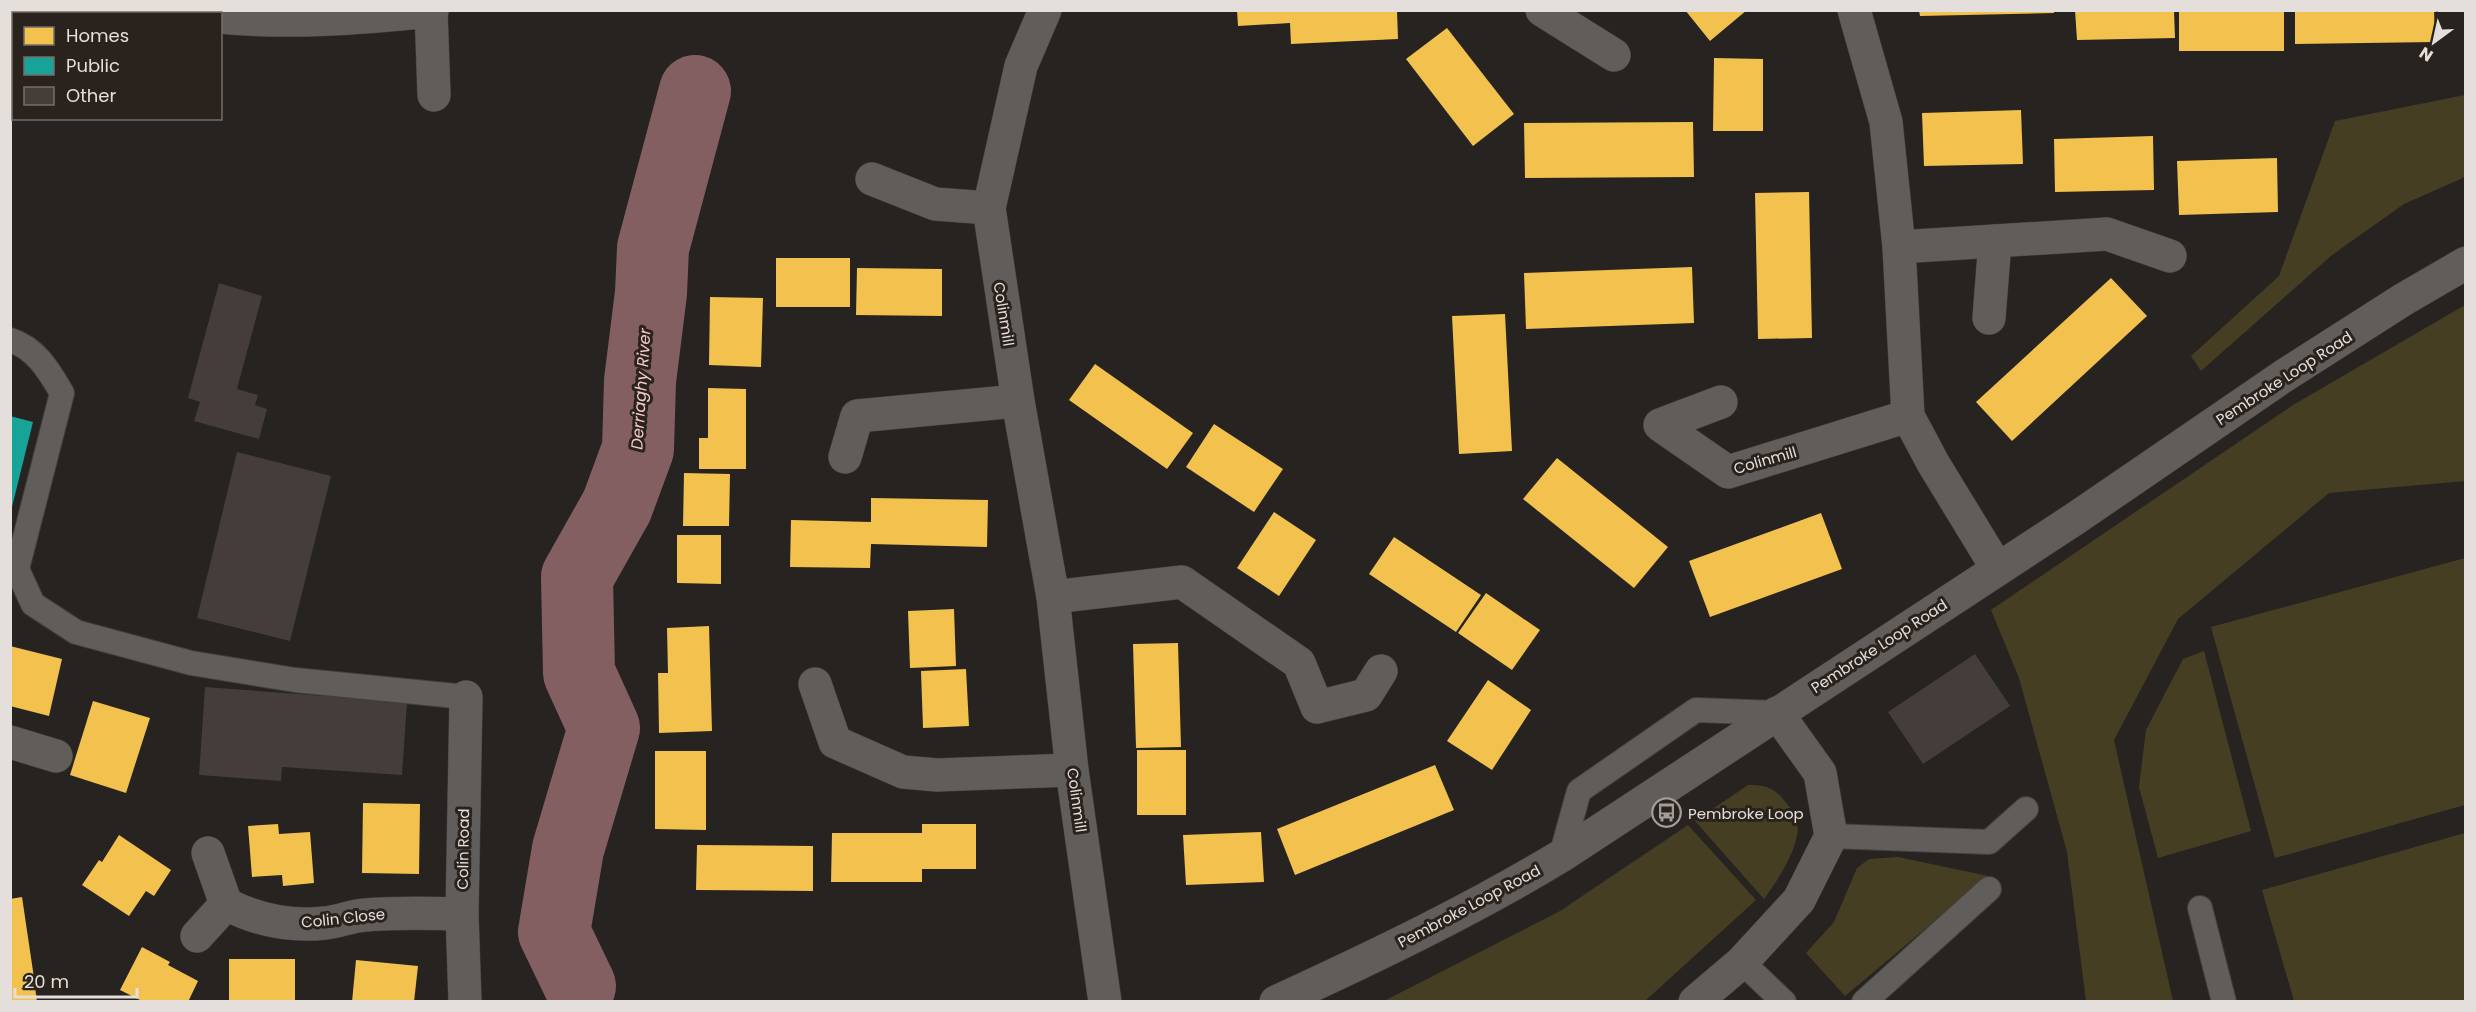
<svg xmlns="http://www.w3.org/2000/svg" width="2476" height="1012" font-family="Poppins,sans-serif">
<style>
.green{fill:#463e23}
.homes{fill:#f2c14e}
.public{fill:#17a398}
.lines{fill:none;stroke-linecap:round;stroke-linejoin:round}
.river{stroke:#845f62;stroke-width:72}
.building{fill:#443d39}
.service-casing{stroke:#423f3c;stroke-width:26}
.minor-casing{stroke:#423f3c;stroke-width:34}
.service{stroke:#605d5b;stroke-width:24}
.minor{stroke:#605d5b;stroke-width:33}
.labels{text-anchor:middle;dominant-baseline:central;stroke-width:6;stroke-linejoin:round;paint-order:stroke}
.street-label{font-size:15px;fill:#e4dfdb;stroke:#2a221d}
.poi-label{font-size:15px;fill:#e4dfdb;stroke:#2a221d;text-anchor:start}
.water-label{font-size:16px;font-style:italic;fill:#f6cbcd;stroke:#2a221d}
</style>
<rect width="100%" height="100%" fill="#272320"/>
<g class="green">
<path d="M2465,95V177L2404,204L2332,255L2201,371L2191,356L2279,276L2335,121Z"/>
<path d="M2465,305V481L2329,493L2178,619L2114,740L2173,1001H2086L2067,852L2019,678L1991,610L2293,405Z"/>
<path d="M2465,558V805L2275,858L2211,627Z"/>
<path d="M2204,651L2251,831L2158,858L2139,787L2146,730L2183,659Z"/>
<path d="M1748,785C1767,785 1775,788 1787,804C1790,807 1793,811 1795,815C1807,838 1777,881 1764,899L1695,821Z"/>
<path d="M1688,825L1756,900L1645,1001H1384L1560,911Z"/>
<path d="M2465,833V1001H2294L2262,890Z"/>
<path d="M1898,857L1988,876L1845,996L1806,953L1834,922L1857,868L1869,859Z"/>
</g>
<g class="homes">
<path d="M1237,10H1397L1398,39L1291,44L1290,23L1238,26Z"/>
<path d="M1685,10H1747L1710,41Z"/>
<path d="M1919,10H2054V13L1920,16Z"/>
<path d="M2075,10H2174L2175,38L2077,40Z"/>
<rect x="2179" y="10" width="105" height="41"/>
<path d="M2295,10H2434L2435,42L2295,44Z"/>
<path d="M1447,28L1514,114L1473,146L1406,59Z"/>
<path d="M1714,58L1763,59V131H1713Z"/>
<path d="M2021,110L2023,164L1924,166L1922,113Z"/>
<path d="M1693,122L1694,177L1525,178L1524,123Z"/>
<path d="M2153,136L2154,190L2055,192L2054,139Z"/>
<path d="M2277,158L2278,212L2179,215L2177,161Z"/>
<path d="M1809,192L1812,338L1758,339L1755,193Z"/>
<rect x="776" y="258" width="74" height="49"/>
<path d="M1692,267L1694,323L1526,329L1524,273Z"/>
<path d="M857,268L942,269V316L856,315Z"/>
<path d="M2111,278L2147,316L2012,441L1976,402Z"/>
<path d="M710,297L763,298L761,367L709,365Z"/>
<path d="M1505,314L1512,451L1459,454L1452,316Z"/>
<path d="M1095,364L1193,433L1167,469L1069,400Z"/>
<path d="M708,388L746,389V469H699V438H708Z"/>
<path d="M1214,424L1283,469L1254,512L1186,467Z"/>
<path d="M1557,458L1668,547L1634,588L1523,499Z"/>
<path d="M684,473L730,474L729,526H683Z"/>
<path d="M871,498L988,500L987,547L871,544L870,568L790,567L791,520L871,522Z"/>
<path d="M1274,512L1316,540L1279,596L1237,568Z"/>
<path d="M1821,513L1842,569L1710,617L1689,561Z"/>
<path d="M677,535H721V584L677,583Z"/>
<path d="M1394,537L1481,595L1456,632L1369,574Z"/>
<path d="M1486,593L1540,630L1512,670L1458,633Z"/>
<path d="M954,609L956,666L910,668L908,611Z"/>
<path d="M709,626L712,731L659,733L658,673H668L667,628Z"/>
<path d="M1178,643L1181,747L1136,748L1133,644Z"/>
<path d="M10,646L62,659L49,716L10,706Z"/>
<path d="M966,669L969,726L923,728L921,671Z"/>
<path d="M1488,680L1531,710L1492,770L1447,741Z"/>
<path d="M93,701L150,718L126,793L70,775Z"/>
<rect x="1137" y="750" width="49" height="65"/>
<path d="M655,751H706V830L655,829Z"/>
<path d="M1435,765L1454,810L1295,875L1277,829Z"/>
<path d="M363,803L420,804L419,874L362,873Z"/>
<path d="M278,824L279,834L310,832L314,883L283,886L282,875L252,877L248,826Z"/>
<path d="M922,824H976V869H922V882H831L832,833H922Z"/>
<path d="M1261,832L1264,882L1186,885L1183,835Z"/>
<path d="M119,835L171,870L154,896L146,891L129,916L82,885L99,860L102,862Z"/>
<path d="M697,845L813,846V891L696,890Z"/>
<path d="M22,897L33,971L37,1002H10V899Z"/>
<path d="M142,947L170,962L168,965L198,981L188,1002H144L120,990Z"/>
<rect x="229" y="959" width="66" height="43"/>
<path d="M356,960L418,966L414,1002H352Z"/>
</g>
<path class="public" d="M10,416L33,422L11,511H10Z"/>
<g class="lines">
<path class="river" d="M580,986L554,932L568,849L604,728L579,673L577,577L617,506L638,449L640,381L651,293L653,248L695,91"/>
</g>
<g class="building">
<path d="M219,283L262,296L237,389L258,395L255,405L267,409L259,439L194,421L200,402L188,398Z"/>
<path d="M237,452L331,476L290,641L197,618Z"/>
<path d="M1975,654L2010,706L1923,764L1888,712Z"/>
<path d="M205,687L407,702L402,775L282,767L281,781L199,775Z"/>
</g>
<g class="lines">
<defs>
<g id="service">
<path d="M10,340C36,348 49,371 62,393L17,569L33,604L76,632L191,663L295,680L466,697"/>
<path d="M1831,836L1989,842L2026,809"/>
<path d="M1561,856L1579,791L1696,710L1777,713"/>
<path d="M2200,908L2224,1002"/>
<path d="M1742,962L1784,1002"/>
<path d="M1864,1002L1989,889"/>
</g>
<g id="minor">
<path d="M163,10L181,14"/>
<path d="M431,10L434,95"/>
<path d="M1045,10L1021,66L989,208L1018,401L1053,597L1072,770L1105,1002"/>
<path d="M1542,10L1614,55"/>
<path d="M1854,10L1886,122L1899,247L1908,416L1933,463L1997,568"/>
<path d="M220,17C291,24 361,18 432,11"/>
<path d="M872,179L935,204L989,208"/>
<path d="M1899,247L2107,234L2170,256"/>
<path d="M1989,318L1995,241"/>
<path d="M1721,402L1660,425L1728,472L1908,416"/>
<path d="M845,457L857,416L1018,401"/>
<path d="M1053,597L1182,582L1299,663L1317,707L1366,695L1381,671"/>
<path d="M815,684L835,742L903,772L937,775L1072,770"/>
<path d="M10,742L56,756"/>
<path d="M208,853L226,904"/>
<path d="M197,936L226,904C257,920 289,927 325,923C338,922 351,916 365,915C398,912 430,913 462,914"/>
<path d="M465,1002L462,914L466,697"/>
<path d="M1276,1002C1374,957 1470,911 1561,856L2076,518L2282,377L2404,299L2466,263"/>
<path d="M1695,1002L1742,962L1799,900L1831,836L1820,773L1777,713"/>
</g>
</defs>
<use href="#service" class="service-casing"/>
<use href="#minor" class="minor-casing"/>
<use href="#service" class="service"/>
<use href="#minor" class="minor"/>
</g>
<defs>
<symbol id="bus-ring" viewBox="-11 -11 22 22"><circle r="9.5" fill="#2a221d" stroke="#a29d9a" stroke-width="1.5"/><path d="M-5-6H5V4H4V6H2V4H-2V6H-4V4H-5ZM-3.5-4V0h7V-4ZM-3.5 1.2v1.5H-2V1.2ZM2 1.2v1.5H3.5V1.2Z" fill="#a29d9a"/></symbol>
</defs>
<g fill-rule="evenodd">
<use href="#bus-ring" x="1650" y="796" width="33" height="33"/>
</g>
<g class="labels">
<g class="street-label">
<text transform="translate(1004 314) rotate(81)">Colinmill</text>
<text transform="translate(2284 378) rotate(-33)">Pembroke Loop Road</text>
<text transform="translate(1765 460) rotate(-16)">Colinmill</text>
<text transform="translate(1879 646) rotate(-33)">Pembroke Loop Road</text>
<text transform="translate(1077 800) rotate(82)">Colinmill</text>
<text transform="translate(463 849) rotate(-89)">Colin Road</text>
<text transform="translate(1469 906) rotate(-28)">Pembroke Loop Road</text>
<text transform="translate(343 918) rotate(-6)">Colin Close</text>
</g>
<g class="poi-label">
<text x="1688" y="813">Pembroke Loop</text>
</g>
<g class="water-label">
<text transform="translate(641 389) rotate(-86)">Derriaghy River</text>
</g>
</g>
<rect width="2476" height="1012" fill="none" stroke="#e4dfdb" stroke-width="24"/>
<rect x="12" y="12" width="210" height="108" fill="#2a221d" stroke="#746e69" stroke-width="1.5"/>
<rect x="24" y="27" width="30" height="18" fill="#f2c14e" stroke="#746e69" stroke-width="1.5"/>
<text x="66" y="42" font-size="18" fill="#e4dfdb">Homes</text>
<rect x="24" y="57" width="30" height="18" fill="#17a398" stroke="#746e69" stroke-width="1.5"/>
<text x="66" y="72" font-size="18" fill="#e4dfdb">Public</text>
<rect x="24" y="87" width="30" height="18" fill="#443d39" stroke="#746e69" stroke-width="1.5"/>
<text x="66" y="102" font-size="18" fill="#e4dfdb">Other</text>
<g transform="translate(2434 42) rotate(213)" stroke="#2a221d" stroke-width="4.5" paint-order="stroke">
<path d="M0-4.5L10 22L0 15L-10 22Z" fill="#e4dfdb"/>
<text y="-9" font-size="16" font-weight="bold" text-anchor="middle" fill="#e4dfdb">N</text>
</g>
<path d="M15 988v9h122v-9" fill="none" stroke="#e4dfdb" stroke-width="3"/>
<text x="24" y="988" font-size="18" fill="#e4dfdb" stroke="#2a221d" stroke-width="4.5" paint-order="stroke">20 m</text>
</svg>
